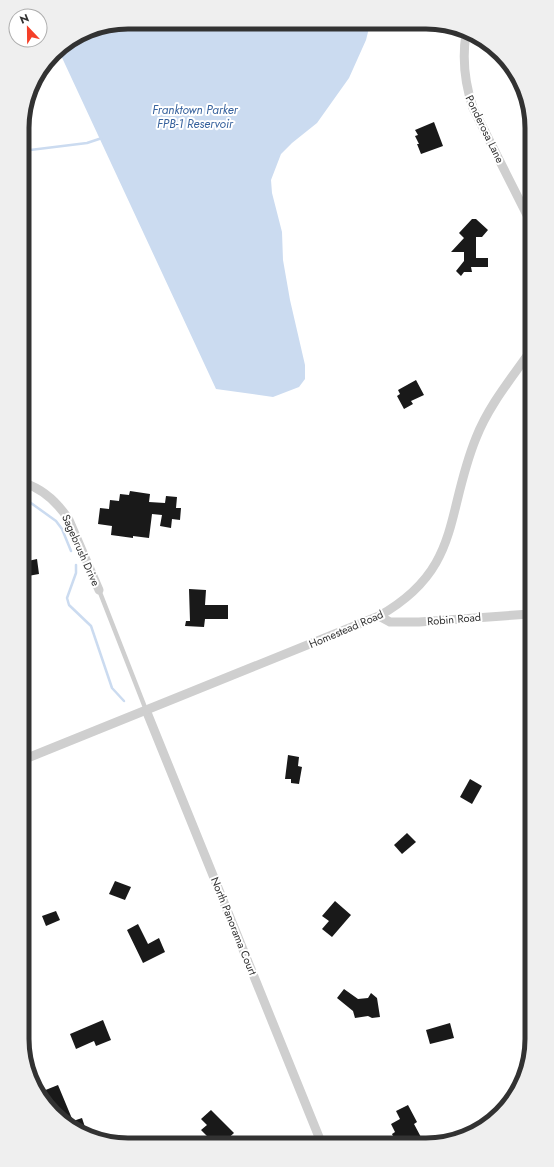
<svg xmlns="http://www.w3.org/2000/svg" width="554" height="1167" font-family="Jost,sans-serif">
<style>
.water{fill:#cbdbf0}
.lines{fill:none;stroke-linecap:round;stroke-linejoin:round}
.stream{stroke:#cbdbf0;stroke-width:2.5}
.building{fill:#191919}
.lane{stroke:#cfcfcf;stroke-width:4.5}
.street{stroke:#cfcfcf;stroke-width:9}
.labels{text-anchor:middle;dominant-baseline:central;stroke-width:4;stroke-linejoin:round;paint-order:stroke}
.street-label{font-size:11px;fill:#323232;stroke:#fff}
.water-label{font-size:12px;font-style:italic;fill:#37629d;stroke:#fff}
.rim{fill:none;stroke:#323232;stroke-width:5}
</style>
<rect width="100%" height="100%" fill="#fff"/>
<path class="water" d="M128,22L370,24L366,40L349,78L317,123L292,143L281,154L271,180L272,193L282,232L283,260L290,300L305,365V379L299,387L273,397L216,389L58,49L88,30Z"/>
<g class="lines">
<g class="stream">
<path d="M22,151L87,143L102,138"/>
<path d="M24,498L56,521L62,529L71,551"/>
<path d="M76,565V573L67,598L69,605L91,626L112,688L124,701"/>
</g>
</g>
<g class="building">
<path d="M434,122L443,146L421,154L417,144H419L415,136L418,135L415,130Z"/>
<path d="M472,219H476L488,230L482,237H476V258H488V267H471L472,272H464L461,276L456,271L464,261V252H451L464,238L459,233Z"/>
<path d="M416,380L424,395L411,401L413,404L404,409L397,396L400,394L398,390Z"/>
<path d="M130,491L150,494L149,502L165,503L166,496L177,497L176,508H181L180,520L172,519L171,528L160,526L162,515L152,514L149,538L133,536V538L111,535L112,526L98,524L100,508L109,509L110,500L119,501L120,494L129,495Z"/>
<path d="M24,534L28,561L37,559L39,574L28,576V578H24Z"/>
<path d="M189,589L206,590L205,605H228V619H205L204,627L185,626L186,621H190Z"/>
<path d="M288,755L299,757L298,766L302,767L299,784L291,783V779H285Z"/>
<path d="M470,779L482,786L472,804L460,797Z"/>
<path d="M407,833L416,842L402,854L394,845Z"/>
<path d="M115,881L131,887L125,900L109,894Z"/>
<path d="M335,901L351,915L332,937L322,929L329,921L322,916Z"/>
<path d="M56,911L60,920L46,926L42,916Z"/>
<path d="M138,924L148,944L159,938L165,952L143,963L127,930Z"/>
<path d="M344,989L358,999L368,998L371,993L377,998L380,1017L372,1018L368,1016L355,1018L353,1011L337,998Z"/>
<path d="M103,1020L111,1040L96,1046L94,1041L76,1049L70,1034Z"/>
<path d="M450,1023L454,1038L430,1044L426,1030Z"/>
<path d="M58,1085L73,1121L82,1118L85,1127L80,1129L58,1118L43,1091Z"/>
<path d="M408,1105L417,1122L414,1124L422,1139L417,1141L396,1142L392,1134L395,1132L391,1124L400,1119L396,1111Z"/>
<path d="M211,1110L234,1133L224,1142H218L216,1140L213,1142L201,1130L207,1125L201,1119Z"/>
</g>
<g class="lines">
<path class="lane" d="M99,590L146,710"/>
<g class="street">
<path d="M466,34C462,59 465,84 473,108L529,219"/>
<path d="M24,483C43,489 58,503 69,520L99,590"/>
<path d="M379,616L390,622H419L530,614"/>
<path d="M146,710L321,1142"/>
<path d="M25,759L379,616C462,569 445,514 476,438C488,407 510,380 529,353"/>
</g>
</g>
<g class="labels">
<g class="street-label">
<text transform="translate(485 129) rotate(64)">Ponderosa Lane</text>
<text transform="translate(81 550) rotate(66)">Sagebrush Drive</text>
<text transform="translate(454 619) rotate(-5)">Robin Road</text>
<text transform="translate(346 629) rotate(-23)">Homestead Road</text>
<text transform="translate(234 926) rotate(68)">North Panorama Court</text>
</g>
<g class="water-label">
<text x="195" y="110">Franktown Parker<tspan x="195" dy="14">FPB-1 Reservoir</tspan></text>
</g>
</g>
<path d="M0 0H554V1167H0ZM128 29H426A99 99 0 0 1 525 128V1039A99 99 0 0 1 426 1138H128A99 99 0 0 1 29 1039V128A99 99 0 0 1 128 29Z" fill="#efefef" fill-rule="evenodd"/>
<path class="rim" d="M128 29H426A99 99 0 0 1 525 128V1039A99 99 0 0 1 426 1138H128A99 99 0 0 1 29 1039V128A99 99 0 0 1 128 29Z"/>
<g transform="translate(28 28) rotate(338)"><circle r="19" fill="#ffffff" stroke="#adadad"/>
<path d="M0-3L7 15L0 10L-7 15Z" fill="#f53f28"/>
<text y="-6" font-size="11" font-weight="bold" text-anchor="middle" fill="#323232">N</text>
</g>
</svg>
